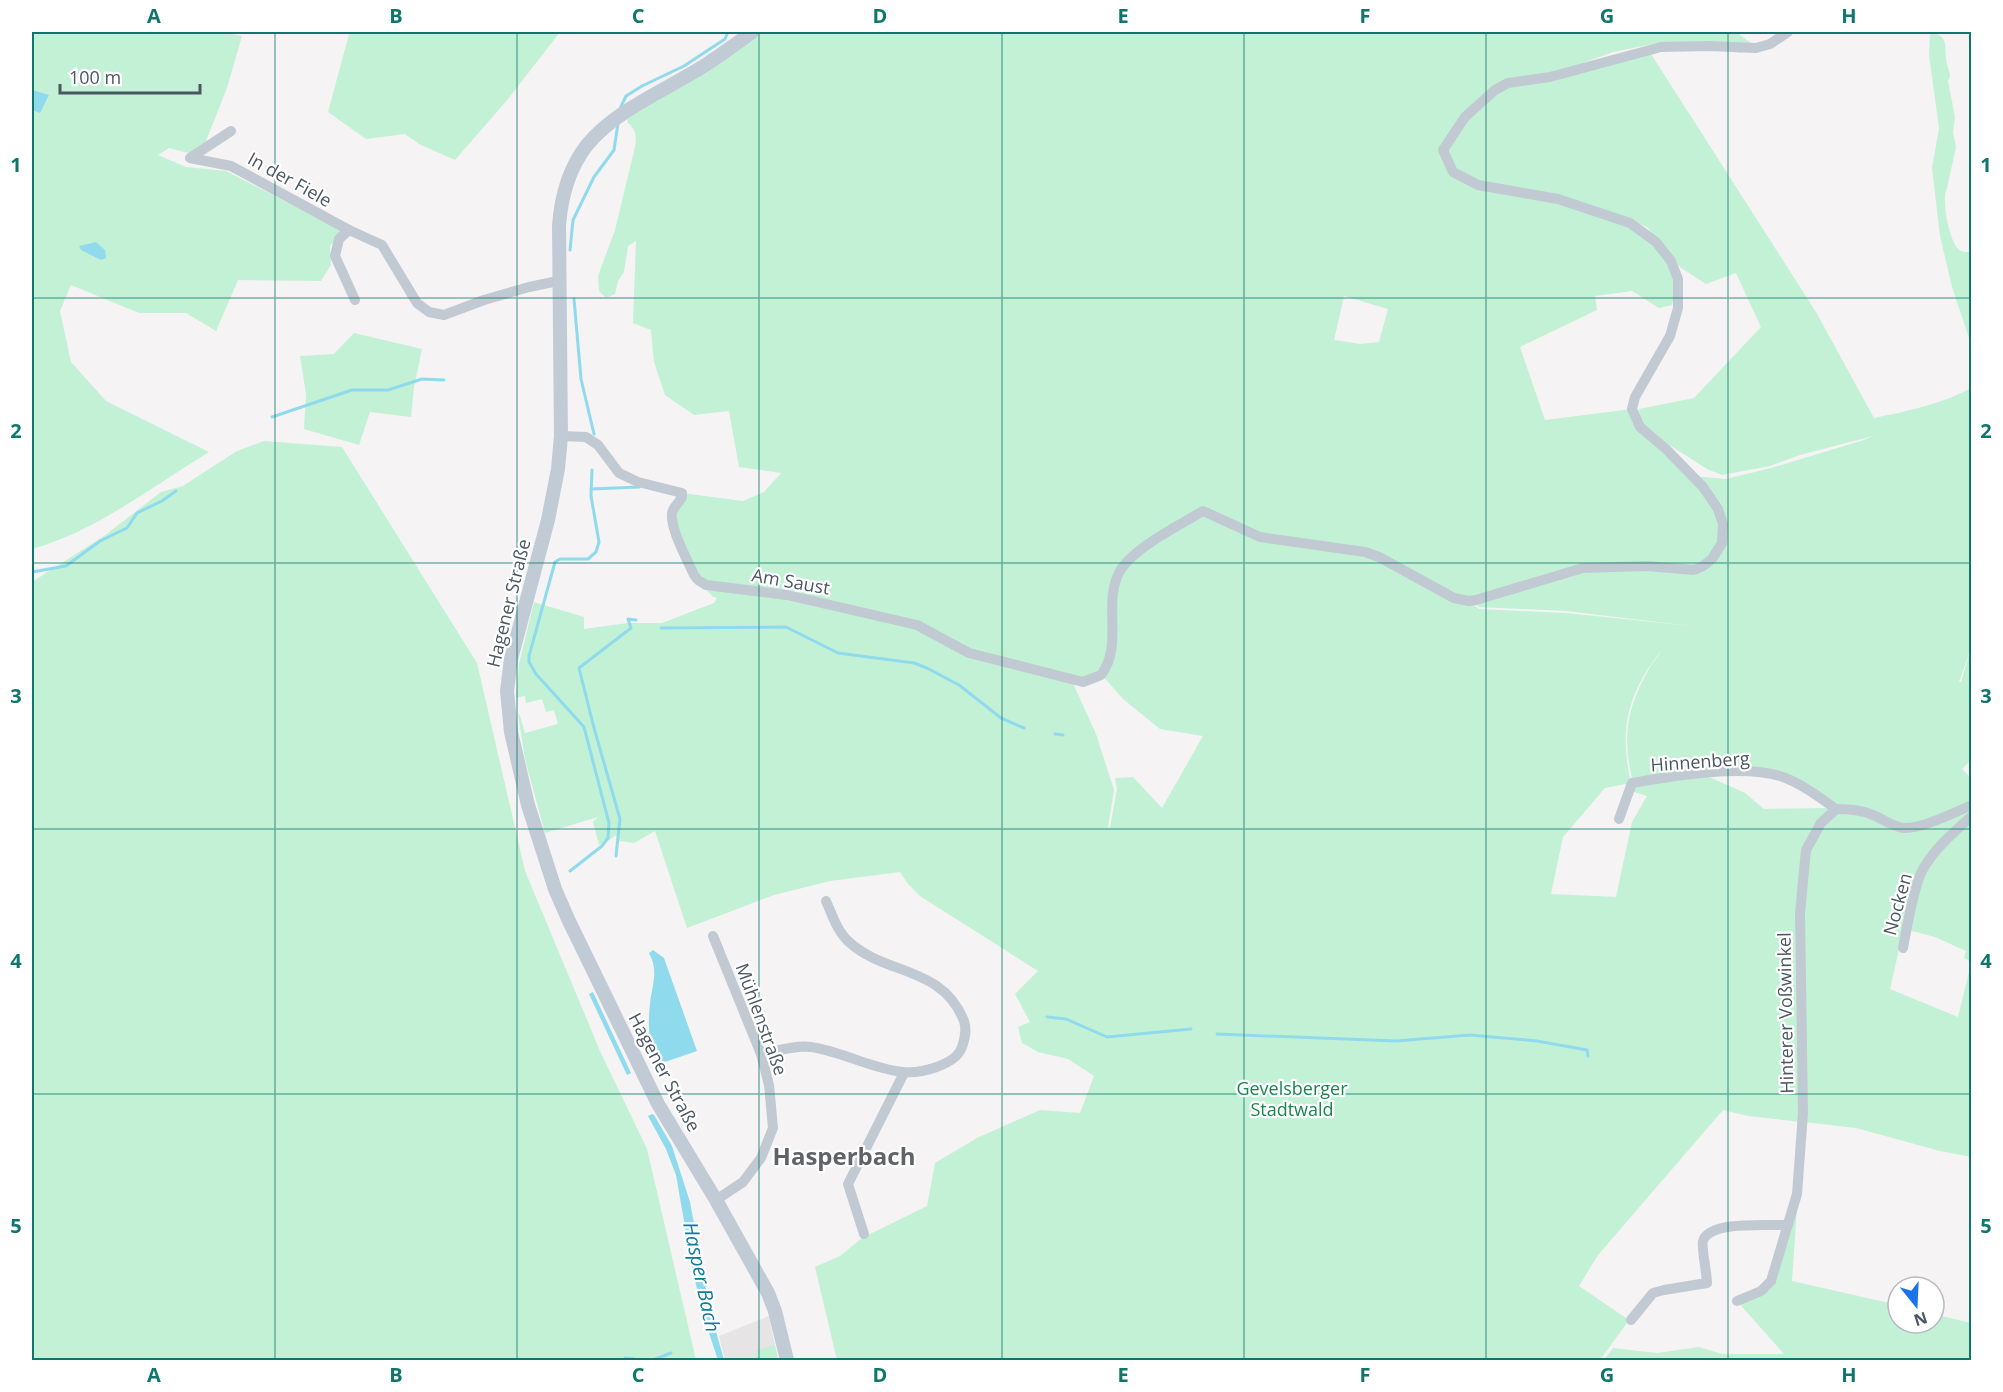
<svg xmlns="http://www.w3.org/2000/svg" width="2003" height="1392" font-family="'Open Sans',sans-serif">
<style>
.education{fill:#e6e4e5}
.green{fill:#c3f1d5;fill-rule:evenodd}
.water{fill:#90daee}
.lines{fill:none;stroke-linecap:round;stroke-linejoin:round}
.stream{stroke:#90daee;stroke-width:3}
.minor{stroke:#c1cad2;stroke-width:10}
.secondary{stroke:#c1cbd6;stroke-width:14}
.grid{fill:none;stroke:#0f766e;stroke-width:1.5;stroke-opacity:0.55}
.labels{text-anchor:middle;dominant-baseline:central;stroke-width:4.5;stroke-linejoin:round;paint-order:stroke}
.street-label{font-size:18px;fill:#4a5661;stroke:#fff}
.park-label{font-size:18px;fill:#17864f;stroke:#fff}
.water-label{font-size:20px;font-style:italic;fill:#0c7c9b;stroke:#fff}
.district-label{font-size:24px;font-weight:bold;fill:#5f6368;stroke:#fff}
.neatline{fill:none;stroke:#0f766e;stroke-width:2}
.grid-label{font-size:20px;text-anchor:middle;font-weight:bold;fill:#0f766e}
</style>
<rect width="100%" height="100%" fill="#f5f3f3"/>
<path class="education" d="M769,1316L778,1360H725L719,1336Z"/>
<g class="green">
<path d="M32,32H221L242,36L227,88L200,156L169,148L158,155L186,167L226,171L343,231L330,246L331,265L321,281L238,280L216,331L186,313H139L71,285L60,311L71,362L106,401L209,452C152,487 96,531 32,549Z"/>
<path d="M339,32H560L508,99L455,160L419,144L405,134L366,139L328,112L349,34Z"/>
<path d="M753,32H1736L1751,43L1746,52L1738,53L1729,43L1671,42L1648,45L1613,52L1558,72L1510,82L1513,87L1573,75L1651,54L1816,312L1874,418C1904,412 1945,403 1971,388L1972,645L1959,682H1961L1971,648V760L1962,769L1971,778V803L1923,823L1906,827L1888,821L1871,812L1848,807L1837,808L1808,787L1792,779L1763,771L1720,770L1678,774L1633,782C1622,738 1626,709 1649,669C1652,663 1658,657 1662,650C1627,692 1619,731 1631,783L1605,788L1563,837L1551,894L1616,897L1632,822L1647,796L1631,791L1634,784L1705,775L1745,793L1764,809L1830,808L1832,810L1820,821L1804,849L1799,913L1801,1122L1748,1116L1723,1110L1598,1255L1579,1286L1629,1320L1600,1360H837L815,1267L840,1256L862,1238L927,1206L935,1163L977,1138L1040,1110L1080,1113L1094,1076L1068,1059L1038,1052L1022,1043L1018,1027L1030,1022L1015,994L1038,971L920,896L908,884L900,872L830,881L774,895L687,928L655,831L634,843L620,841L616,835L604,844L599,845L593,822L598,817L545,833L525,759L518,714L520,716L525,733L558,724L554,710L546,712L542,699L526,703L525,696L516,698L519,664L534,602L584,617V629L628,623H662L714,603L717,598L713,597C707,590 699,583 694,575C687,564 670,527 672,514C673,505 682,502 682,493L743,501L764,492L781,473L739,467L729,411L694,415L665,395L654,362L651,330L633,323L636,241L628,246L624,272L618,281L615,294L606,298L599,291L598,276L615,230L635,147C637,137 636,129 628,123L626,112L694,72ZM1443,149H1447L1454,169L1479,182L1556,194L1603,209L1647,227L1681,268L1706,284L1736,273L1761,327L1694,398L1639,409L1641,423L1660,439L1707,469L1722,475L1770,466L1800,455L1873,436L1861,441L1771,468L1726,479L1692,476C1712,497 1734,522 1718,551C1713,561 1706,568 1694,571C1683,573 1669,570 1658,569C1640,567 1621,566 1603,568C1570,571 1538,583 1506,592V590L1584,567L1611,565H1647L1686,570L1703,565L1712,558L1722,534V524L1717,509L1702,488L1665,450L1641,429L1632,409L1545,420L1520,347L1597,310L1595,296L1632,291L1659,308L1672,305L1677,286L1676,279L1670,262L1655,244L1629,226L1557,201L1477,186L1452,172ZM1344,296L1388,309L1379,342L1360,344L1334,340ZM1301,542L1365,552L1379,557L1454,598L1470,600L1479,607L1566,611L1691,626L1566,613L1479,609L1470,602L1454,600L1377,559ZM1114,587L1111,658L1102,675L1123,699L1160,729L1203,736L1162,808L1133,777L1115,778L1117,789L1110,827L1108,828L1114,790L1096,734L1071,679L1015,667L969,654L917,626L818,603L917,624L969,652L1084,680L1101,673L1110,658Z"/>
<path d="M1930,32C1947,36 1945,42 1946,58C1946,64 1950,71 1950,77L1948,81L1955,117L1953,132L1956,147L1947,188C1941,199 1949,239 1958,249C1962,253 1966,252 1971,252V344L1952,287L1940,236L1932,168L1939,128L1929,55Z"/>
<path d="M354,333L422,349L414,387L411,417L370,412L359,445L304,429L306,394L300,356L334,354Z"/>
<path d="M264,441L342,447L477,663L525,871L600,1051L647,1149L696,1360H32V582L104,536L161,492L183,486L237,451Z"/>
<path d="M1971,805V815L1928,859L1899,949L1890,989L1958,1017L1971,964V1157L1940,1151L1856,1128L1804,1122L1803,914L1808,850L1836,811L1848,810L1899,828Z"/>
<path d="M1971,817V962L1964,958L1966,951L1935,937L1908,930L1922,873Z"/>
<path d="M1798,1193L1792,1281L1898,1305V1323H1934V1314L1971,1323V1360H1604L1613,1348L1657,1353L1699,1347L1722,1354H1784L1737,1301L1772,1282Z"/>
<path d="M775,1345L778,1359L762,1360L761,1357L757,1358L756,1350Z"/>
</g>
<g class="water">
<path d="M32,90L49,95L40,113L32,110Z"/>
<path d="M96,242L105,250L106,258L101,260L81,250L79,246Z"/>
<path d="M653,950L664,958L697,1051L665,1062L656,1060C648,1045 648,1021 650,1004C652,985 659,971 649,953Z"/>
<path d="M593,992L631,1073L627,1075L589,994Z"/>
<path d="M652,1114L654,1115L672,1146L690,1202L710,1310L724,1360H718L707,1327L693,1273L676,1175L666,1149L648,1116Z"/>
</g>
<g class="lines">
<g class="stream">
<path d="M619,111L626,96L642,86L684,66L725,39L728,32"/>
<path d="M570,250L573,220L594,177L614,150L618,123"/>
<path d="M574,299L581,379L594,434"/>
<path d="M272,417L352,390H388L422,379L444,380"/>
<path d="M591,489L639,487"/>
<path d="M32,572L66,566L100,541L127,528L137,513L162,501L176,491"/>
<path d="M661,628L786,627L838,653L914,663L927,668L959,685L1001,718L1024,728"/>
<path d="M1055,734L1063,735"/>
<path d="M616,856L620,819L594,728L579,668L631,628L628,619L636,620"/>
<path d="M570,871L602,846L608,838L609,823L584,727L536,674L529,662V656L555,562L560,559H588L596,552L599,542L591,496L592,470"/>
<path d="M1047,1017L1066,1019L1107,1037L1191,1029"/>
<path d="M1217,1034L1396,1041L1470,1035L1537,1041L1587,1050L1588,1056"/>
<path d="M625,1358L634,1359"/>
<path d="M653,1360L671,1353"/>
</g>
<g class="minor">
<path d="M231,131L190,158L231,166L349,230L382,245L417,303L429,312L444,315L484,300L529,287L558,281"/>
<path d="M349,230L339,239L335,256L355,300"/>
<path d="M561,436L586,437L598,445L619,473L638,482L682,493V497C679,503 673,507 672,513C670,529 688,561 694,575L698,580L706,585L787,595L917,625L969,653L1083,682L1101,675C1124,645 1102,602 1120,571C1133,548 1180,525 1203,511L1260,537L1365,552L1379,557L1454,598L1469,601L1476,600L1583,568L1646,566L1694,570L1703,566L1712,559L1722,543L1723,524L1718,509L1703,487L1666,449L1640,427L1632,409L1635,397L1670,336L1678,308V279L1671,261L1656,242L1630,223L1558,199L1478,185L1453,172L1443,150L1465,117L1495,90L1508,83L1550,77L1661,47L1709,46L1756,48L1770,44L1788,32"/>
<path d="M1836,809C1848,809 1862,810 1873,815C1883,819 1893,827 1904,828C1922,829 1955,812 1972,805"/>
<path d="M1619,819L1632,783C1673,776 1740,764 1780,776C1801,783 1819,797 1836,809"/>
<path d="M713,936L761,1054L769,1085L773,1128L761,1158L743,1182L716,1200"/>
<path d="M1903,948C1907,927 1913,889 1922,871C1933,850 1954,832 1972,816"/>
<path d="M761,1054C776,1051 795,1045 811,1047C841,1051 872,1069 903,1072C920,1074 956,1065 962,1047C965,1038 967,1030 964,1021C942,965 885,976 848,941C837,931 832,914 826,901"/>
<path d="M864,1234L848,1184L904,1073"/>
<path d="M1737,1301L1761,1291L1771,1281L1797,1194L1803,1113L1800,913L1806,850L1821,823L1836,809"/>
<path d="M1631,1320L1653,1293L1664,1290L1707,1283C1707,1274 1701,1246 1703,1241C1709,1220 1771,1226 1788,1225"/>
</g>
<path class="secondary" d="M752,32C733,46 713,61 692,73C657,94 613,113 587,145C569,168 561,198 559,226L561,436L558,469L548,520L511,659L507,691L511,732L528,805L555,889L568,919L658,1104L716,1200L768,1293L775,1311L787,1360"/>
</g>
<path class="grid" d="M275,32V1360M517,32V1360M759,32V1360M1002,32V1360M1244,32V1360M1486,32V1360M1728,32V1360M32,298H1972M32,563H1972M32,829H1972M32,1094H1972"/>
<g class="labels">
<g class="street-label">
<text transform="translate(290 179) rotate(29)">In der Fiele</text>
<text transform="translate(791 581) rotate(10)">Am Saust</text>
<text transform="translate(508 603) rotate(-76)">Hagener Straße</text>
<text transform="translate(1700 761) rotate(-4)">Hinnenberg</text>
<text transform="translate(1897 904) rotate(-75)">Nocken</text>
<text transform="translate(1785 1013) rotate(-91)">Hinterer Voßwinkel</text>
<text transform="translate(762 1019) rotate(70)">Mühlenstraße</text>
<text transform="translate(665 1072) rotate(62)">Hagener Straße</text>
</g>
<g class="park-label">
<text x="1292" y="1088">Gevelsberger<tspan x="1292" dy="21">Stadtwald</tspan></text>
</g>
<g class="water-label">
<text transform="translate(702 1277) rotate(78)">Hasper Bach</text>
</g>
<g class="district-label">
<text x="844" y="1155">Hasperbach</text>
</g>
</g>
<rect width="2003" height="1392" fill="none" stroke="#ffffff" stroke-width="66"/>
<g transform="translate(1916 1305) rotate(162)"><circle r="28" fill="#ffffff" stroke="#b7bbc0" stroke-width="1.5"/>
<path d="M0-4.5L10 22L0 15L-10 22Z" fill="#1a73e8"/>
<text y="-9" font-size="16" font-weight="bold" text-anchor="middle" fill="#4a5661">N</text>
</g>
<path d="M60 84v9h140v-9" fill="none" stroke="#4a5661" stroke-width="3"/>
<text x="69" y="84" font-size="18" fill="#4a5661" stroke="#ffffff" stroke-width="4.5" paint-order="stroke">100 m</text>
<rect x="33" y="33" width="1937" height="1326" class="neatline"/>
<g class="grid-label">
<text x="154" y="23">A</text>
<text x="396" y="23">B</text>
<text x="638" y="23">C</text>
<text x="880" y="23">D</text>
<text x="1123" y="23">E</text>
<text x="1365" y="23">F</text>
<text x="1607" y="23">G</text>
<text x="1849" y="23">H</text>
<text x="16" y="172">1</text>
<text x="1986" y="172">1</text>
<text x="16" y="438">2</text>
<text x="1986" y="438">2</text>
<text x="16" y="703">3</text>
<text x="1986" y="703">3</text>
<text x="16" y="968">4</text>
<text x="1986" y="968">4</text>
<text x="16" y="1233">5</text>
<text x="1986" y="1233">5</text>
<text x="154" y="1382">A</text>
<text x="396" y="1382">B</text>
<text x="638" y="1382">C</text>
<text x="880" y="1382">D</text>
<text x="1123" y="1382">E</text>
<text x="1365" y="1382">F</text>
<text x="1607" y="1382">G</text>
<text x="1849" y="1382">H</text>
</g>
</svg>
